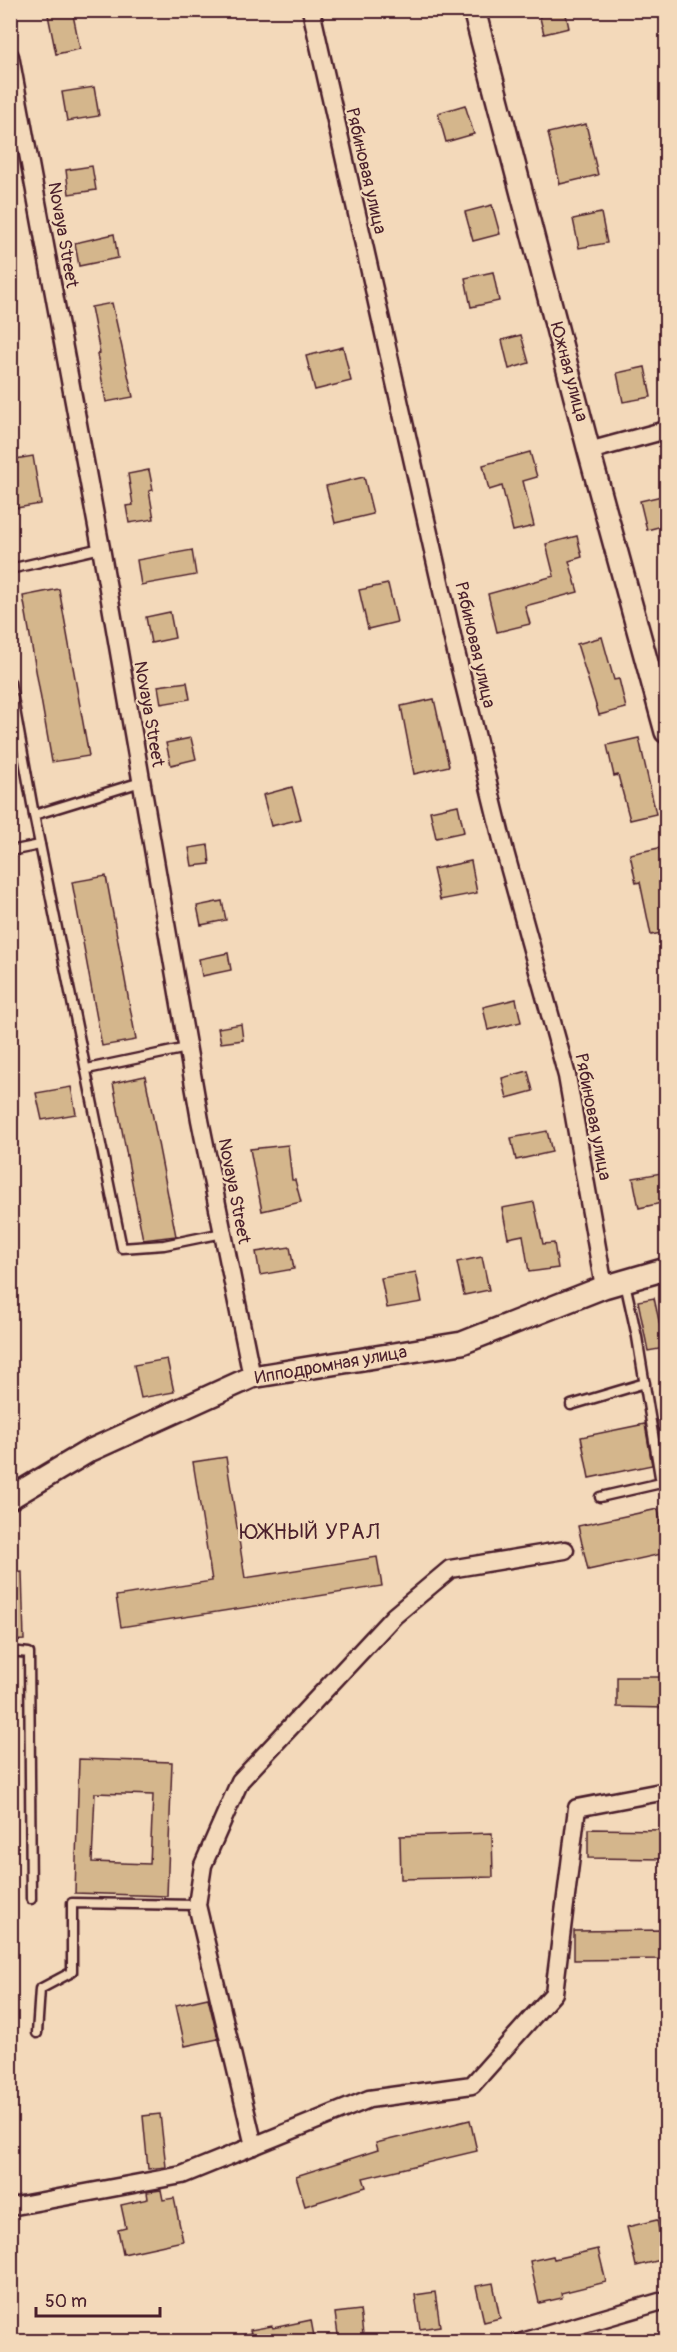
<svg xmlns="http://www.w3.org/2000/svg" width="677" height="2352" font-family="Pangolin,sans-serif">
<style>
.building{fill:#d4b68c;stroke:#4a1f2b;stroke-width:1.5;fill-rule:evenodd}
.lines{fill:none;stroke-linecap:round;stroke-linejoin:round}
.service-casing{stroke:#4a1f2b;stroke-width:13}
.minor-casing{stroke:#4a1f2b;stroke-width:21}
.tertiary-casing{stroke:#4a1f2b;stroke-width:26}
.service{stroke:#f3d9ba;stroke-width:8}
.minor{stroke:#f3d9ba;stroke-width:16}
.tertiary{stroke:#f3d9ba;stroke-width:21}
.labels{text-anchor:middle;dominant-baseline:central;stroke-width:4.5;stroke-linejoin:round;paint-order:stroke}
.street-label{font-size:18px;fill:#4a1f2b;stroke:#f3d9ba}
.quarter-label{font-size:21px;letter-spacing:1.5px;fill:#4a1f2b;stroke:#f3d9ba}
</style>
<rect width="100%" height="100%" fill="#f3d9ba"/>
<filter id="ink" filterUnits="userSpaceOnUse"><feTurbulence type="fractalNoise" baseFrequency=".0167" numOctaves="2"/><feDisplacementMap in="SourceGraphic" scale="12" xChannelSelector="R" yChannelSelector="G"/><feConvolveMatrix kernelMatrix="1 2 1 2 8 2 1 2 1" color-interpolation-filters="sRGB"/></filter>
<g filter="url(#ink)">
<g class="building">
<path d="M47,10H72L80,49L56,54Z"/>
<path d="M538,10H565L569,28L544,34Z"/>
<path d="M94,87L99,116L67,121L62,92Z"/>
<path d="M465,105L474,134L446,142L438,113Z"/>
<path d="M586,124L598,175L560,184L548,133Z"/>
<path d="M92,166L96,190L69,194L66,170Z"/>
<path d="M492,205L500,234L473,241L465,212Z"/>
<path d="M601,213L607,243L579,248L573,219Z"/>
<path d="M114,234L118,258L79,266L75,243Z"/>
<path d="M493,272L499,301L471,307L465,278Z"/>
<path d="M112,303L133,397L106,402L97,354L100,353L91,307Z"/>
<path d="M521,335L529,363L509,369L502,340Z"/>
<path d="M343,347L351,381L315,390L306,356Z"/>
<path d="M645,367L651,397L623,402L617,373Z"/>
<path d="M530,452L537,477L523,481L534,526L513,531L502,486L489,490L483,465Z"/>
<path d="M33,456L41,504L10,509V460Z"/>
<path d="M149,470L153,490L149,491L154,519L129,523L126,506L133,505L128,474Z"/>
<path d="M364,477L373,514L335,523L326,486Z"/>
<path d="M666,495V525L647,530L640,501Z"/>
<path d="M577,536L582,557L569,561L578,592L525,606L530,624L497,632L488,594L554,576L546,544Z"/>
<path d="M192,550L196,575L141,585L137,560Z"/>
<path d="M388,584L397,622L368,629L359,590Z"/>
<path d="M59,589L89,756L52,762L23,596Z"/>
<path d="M170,612L175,638L151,643L146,617Z"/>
<path d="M602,637L614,680L619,679L626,708L599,715L577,644Z"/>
<path d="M187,682L190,699L161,704L158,686Z"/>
<path d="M434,699L449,766L414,774L401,706Z"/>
<path d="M191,738L196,759L171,765L166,743Z"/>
<path d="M639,738L656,814L630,820L618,775L614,776L607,745Z"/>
<path d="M292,787L301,819L271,826L263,795Z"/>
<path d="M458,805L464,832L436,838L430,811Z"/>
<path d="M208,845L210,864L192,866L189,848Z"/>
<path d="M659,848L666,886V932L651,935L640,882L636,883L630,854Z"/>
<path d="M471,861L477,893L440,900L433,869Z"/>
<path d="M106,876L136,1040L102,1046L72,882Z"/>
<path d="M222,901L226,920L201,925L197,906Z"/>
<path d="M228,953L231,970L202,976L199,959Z"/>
<path d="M516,999L521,1022L488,1030L483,1007Z"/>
<path d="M241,1024L243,1040L221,1043L218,1028Z"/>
<path d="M528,1071L533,1091L507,1098L502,1078Z"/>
<path d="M145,1076L176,1236L143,1240L113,1083Z"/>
<path d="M71,1087L76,1114L42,1120L36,1093Z"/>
<path d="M547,1131L552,1152L516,1160L511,1138Z"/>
<path d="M288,1145L292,1180H295L301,1202L262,1211L250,1149Z"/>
<path d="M661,1173L666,1202L639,1208L633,1178Z"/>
<path d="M534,1202L543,1244L554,1243L558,1268L529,1272L523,1235L508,1238L502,1208Z"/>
<path d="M290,1247L294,1269L260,1275L256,1252Z"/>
<path d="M482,1257L489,1290L464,1295L457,1262Z"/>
<path d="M416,1272L422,1302L387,1308L381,1278Z"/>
<path d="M654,1298L665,1348L648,1351L638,1301Z"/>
<path d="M167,1359L174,1392L141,1398L134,1365Z"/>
<path d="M666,1419V1462H664L657,1421Z"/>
<path d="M645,1424L652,1465L589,1478L581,1437Z"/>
<path d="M226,1457L245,1578L377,1557L382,1586L121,1627L116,1596L212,1581L193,1462Z"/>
<path d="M658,1509L666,1553L588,1570L578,1526Z"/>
<path d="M22,1572L24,1640L10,1641V1573Z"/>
<path d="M617,1677H666V1708L617,1707Z"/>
<path d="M79,1759L172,1762L167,1896L75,1893ZM95,1793L153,1795L150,1864L92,1862Z"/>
<path d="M588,1829L666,1830V1859L588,1858Z"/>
<path d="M492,1833L493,1877L401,1879L400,1836Z"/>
<path d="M666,1930V1959L574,1960V1931Z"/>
<path d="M208,1998L218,2039L185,2046L176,2005Z"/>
<path d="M160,2114L166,2167L148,2169L143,2116Z"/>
<path d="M470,2120L477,2151L363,2178L366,2187L305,2206L296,2176L378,2150L376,2143Z"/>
<path d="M161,2190L163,2200L174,2198L183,2241L123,2254L118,2230L126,2228L121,2205L148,2199L147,2192Z"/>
<path d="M657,2220L665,2259L636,2266L627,2227Z"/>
<path d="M598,2249L606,2282L561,2293L562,2298L539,2303L530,2261L553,2256L554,2259Z"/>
<path d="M493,2283L500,2318L484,2322L476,2286Z"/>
<path d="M435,2292L440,2326L420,2329L415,2295Z"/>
<path d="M360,2310L364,2342H339L335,2313Z"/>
<path d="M311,2320L315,2342H240L239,2336L251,2333L250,2330L272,2326L273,2328Z"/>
</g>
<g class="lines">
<defs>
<g id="service">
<path d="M10,569L101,548"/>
<path d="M10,682L34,815L122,1248L164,1245L223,1233"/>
<path d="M34,815L141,782"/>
<path d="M10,851L40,845"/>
<path d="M87,1069L187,1048"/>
<path d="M571,1405L645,1383"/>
<path d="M600,1497L661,1483L637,1337L625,1283"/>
<path d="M10,1651L29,1653L31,1899"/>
<path d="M37,2033L40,1989L72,1972V1903L197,1905"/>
</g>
<g id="minor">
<path d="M311,10L454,644L505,852L567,1076L604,1287"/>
<path d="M10,56L101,548L200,1120L252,1377"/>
<path d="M589,451L666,430"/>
<path d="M254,2146L197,1905L203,1865L240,1781L394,1616L450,1569L565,1550"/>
<path d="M10,2207L182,2175L369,2099L472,2085L554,1993L577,1808L666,1791"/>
<path d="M522,2342L666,2300"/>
</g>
<g id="tertiary">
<path d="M474,10L589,451L666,732"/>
<path d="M10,1498L89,1451L252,1377L462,1343L604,1287L666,1269"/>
</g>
</defs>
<use href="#service" class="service-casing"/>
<use href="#minor" class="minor-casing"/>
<use href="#tertiary" class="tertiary-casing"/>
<use href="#service" class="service"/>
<use href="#minor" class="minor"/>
<use href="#tertiary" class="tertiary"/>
</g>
</g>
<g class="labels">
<g class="street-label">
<text transform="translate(366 171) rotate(77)">Рябиновая улица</text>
<text transform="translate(63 235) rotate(80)">Novaya Street</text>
<text transform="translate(569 372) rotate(75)">Южная улица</text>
<text transform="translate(475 645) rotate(77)">Рябиновая улица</text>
<text transform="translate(149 714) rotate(80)">Novaya Street</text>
<text transform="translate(593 1117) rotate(79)">Рябиновая улица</text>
<text transform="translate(234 1191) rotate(79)">Novaya Street</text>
<text transform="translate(331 1365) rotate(-10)">Ипподромная улица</text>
</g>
<g class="quarter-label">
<text x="310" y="1532">ЮЖНЫЙ УРАЛ</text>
</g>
</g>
<rect width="677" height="2352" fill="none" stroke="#f3d9ba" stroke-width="36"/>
<rect x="18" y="18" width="641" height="2316" fill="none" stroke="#4a1f2b" stroke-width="2" filter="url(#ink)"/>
<path d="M36 2307v9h124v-9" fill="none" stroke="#4a1f2b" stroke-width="3"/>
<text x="45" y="2307" font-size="18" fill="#4a1f2b" stroke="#f3d9ba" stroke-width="4.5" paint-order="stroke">50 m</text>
</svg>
